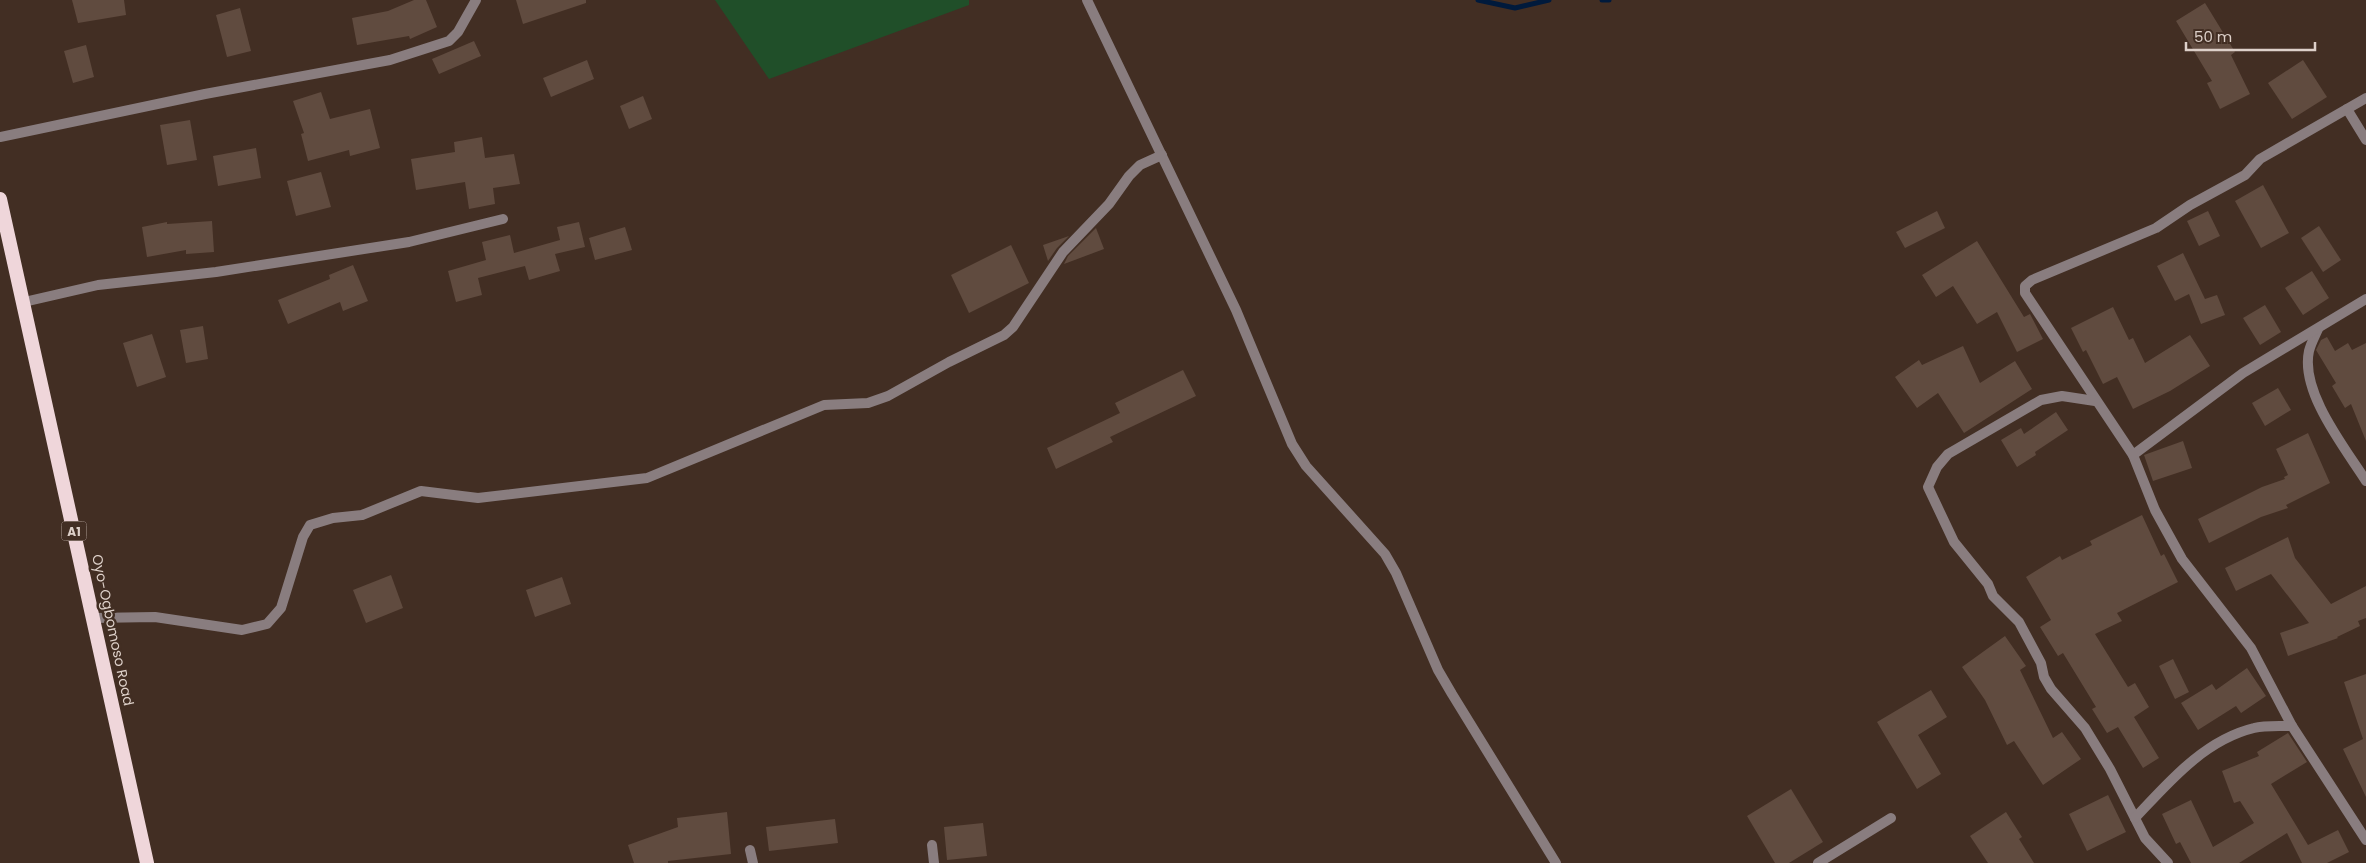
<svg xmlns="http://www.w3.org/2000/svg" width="2366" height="863" font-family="Poppins,sans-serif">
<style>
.green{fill:#204f29}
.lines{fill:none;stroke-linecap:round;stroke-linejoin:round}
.stream{stroke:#001a3c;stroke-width:5}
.building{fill:#604b3f}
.minor{stroke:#897d7f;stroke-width:10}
.trunk{stroke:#efd6da;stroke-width:14}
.labels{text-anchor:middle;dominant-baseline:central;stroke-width:5;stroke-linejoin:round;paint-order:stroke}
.shield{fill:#422e23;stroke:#ae9f97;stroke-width:1}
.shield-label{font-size:12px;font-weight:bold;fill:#ddd0c9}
.street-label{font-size:14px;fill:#ddd0c9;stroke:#422e23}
</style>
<rect width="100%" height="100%" fill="#422e23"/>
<path class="green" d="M715,0H969V5L769,79Z"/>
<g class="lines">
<g class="stream">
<path d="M1478,0L1515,8L1549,0"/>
<path d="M1602,0H1609"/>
</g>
</g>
<g class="building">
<path d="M72,0H124L126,15L78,23Z"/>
<path d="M414,0H426L437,27L410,39L409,36L357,45L352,18L388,11Z"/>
<path d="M516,0H586V3L523,24Z"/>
<path d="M2205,3L2235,52L2231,55L2250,94L2220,109L2207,83L2212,81L2176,21Z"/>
<path d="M240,8L251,51L227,57L216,15Z"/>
<path d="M474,41L481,56L439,74L432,59Z"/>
<path d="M86,45L94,77L73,83L64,51Z"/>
<path d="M587,60L594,79L551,97L543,78Z"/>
<path d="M2303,60L2327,97L2292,119L2268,83Z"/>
<path d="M321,92L330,119L370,109L380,148L350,156L349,150L308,161L301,134L304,133L293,101Z"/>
<path d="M643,96L652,119L629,129L620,106Z"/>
<path d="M190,120L197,160L167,165L160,125Z"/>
<path d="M482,137L485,158L514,154L520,184L493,188L495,204L469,209L465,182L416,190L411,159L455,152L454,142Z"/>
<path d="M256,148L261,178L218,186L213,156Z"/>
<path d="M321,172L331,207L296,216L287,181Z"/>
<path d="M2263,185L2289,233L2261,248L2235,201Z"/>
<path d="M1937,211L1945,228L1905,248L1896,232Z"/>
<path d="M2208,211L2220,236L2199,246L2187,221Z"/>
<path d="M212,221L214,252L186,254V250L147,257L142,227L167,222V224Z"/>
<path d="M579,222L585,247L555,254L560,271L529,280L525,266L478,278L482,295L456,302L448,271L486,260L482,242L510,235L514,253L560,240L557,227Z"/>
<path d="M2319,226L2341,260L2323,272L2301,238Z"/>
<path d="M625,227L632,250L595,260L589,238Z"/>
<path d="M1096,228L1104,249L1064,264L1068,256Z"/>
<path d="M1069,236L1057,248L1048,261L1043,245Z"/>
<path d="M1977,241L2024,317L2030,314L2043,339L2017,352L1997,312L1977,324L1953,286L1936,297L1922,275Z"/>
<path d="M1011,245L1029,283L969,313L951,275Z"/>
<path d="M2183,253L2205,299L2217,295L2225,315L2201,324L2189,294L2175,301L2157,266Z"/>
<path d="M353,265L368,301L343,311L340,302L288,324L278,300L330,279L329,275Z"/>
<path d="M2312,271L2329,298L2303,315L2285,288Z"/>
<path d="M2265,305L2281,332L2260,345L2243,318Z"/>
<path d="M2113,307L2129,340L2133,338L2145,363L2190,335L2210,366L2170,391L2133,409L2117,377L2103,384L2086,350L2083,352L2071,328Z"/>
<path d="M203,326L208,359L186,363L180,330Z"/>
<path d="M152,334L166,377L137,387L123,343Z"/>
<path d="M2327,337L2335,351L2348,343L2352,350L2366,343V441L2351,404L2345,408L2332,386L2336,383L2316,350L2321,340Z"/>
<path d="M1963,346L1980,383L2015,361L2032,389L1964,433L1938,393L1917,408L1895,377L1919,360L1922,365Z"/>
<path d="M1183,370L1196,396L1110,437L1113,442L1056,469L1047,448L1120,413L1115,403Z"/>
<path d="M2278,388L2291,410L2265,426L2252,403Z"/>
<path d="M2056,412L2068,430L2035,452L2036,455L2017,467L2001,440L2021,428L2024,434Z"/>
<path d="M2308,433L2330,483L2286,505L2288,508L2261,517L2209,543L2198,519L2262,487L2285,479L2284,477L2288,475L2276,449Z"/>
<path d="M2183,441L2192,468L2153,481L2144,455Z"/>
<path d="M2142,515L2161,556L2164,554L2178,582L2117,613L2122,621L2095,634L2128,687L2135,683L2149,707L2134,717L2159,758L2143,768L2118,727L2107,733L2092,709L2096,707L2063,653L2058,656L2040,627L2051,620L2026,577L2060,556L2062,560L2092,545L2090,541Z"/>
<path d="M2288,537L2295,558L2331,604L2366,586V618L2358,621L2360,626L2337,637L2338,638L2288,656L2280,633L2309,623L2271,574L2236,591L2225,568Z"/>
<path d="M391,575L403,608L366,623L353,590Z"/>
<path d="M562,577L571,604L535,617L526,590Z"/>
<path d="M2005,636L2026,666L2020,670L2053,738L2062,732L2081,759L2043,785L2014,741L2007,745L1985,700L1962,667Z"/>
<path d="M2173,659L2189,692L2175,699L2159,666Z"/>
<path d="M2247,668L2266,696L2241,713L2236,706L2198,730L2181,703L2212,684L2216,690Z"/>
<path d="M2366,674V797L2343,749L2363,739L2344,682Z"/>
<path d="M1931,690L1947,717L1918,735L1941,774L1917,789L1877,722Z"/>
<path d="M2288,733L2307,762L2271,784L2308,845L2338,830L2349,852L2327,863H2302L2287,833L2239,863H2191L2180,842L2176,844L2162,814L2191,800L2213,847L2254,823L2240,801L2234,803L2222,771L2259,756L2257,752Z"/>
<path d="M1791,789L1823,842L1789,863H1775L1747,816Z"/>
<path d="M2108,795L2126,832L2087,851L2069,814Z"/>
<path d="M727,812L731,854L668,861V863H634L628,845L678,827L677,818Z"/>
<path d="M2006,812L2022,837L2019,839L2034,863H1988L1970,836Z"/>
<path d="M835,819L838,843L769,851L766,827Z"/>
<path d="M983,823L987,856L947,860L944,827Z"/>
</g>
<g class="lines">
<g class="minor">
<path d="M1087,0L1236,310L1292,444L1306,466L1385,554L1396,573L1438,670L1452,694L1556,863"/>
<path d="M2366,98L2260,159L2245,175L2190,205L2156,228L2032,280L2025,286V293L2133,455L2155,510L2182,559L2251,648L2292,726L2366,840"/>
<path d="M2347,109L2366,140"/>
<path d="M0,137L205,94L390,60L449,41L458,32L476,0"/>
<path d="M24,302L98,285L216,272L409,242L503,219"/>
<path d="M2318,329C2315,336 2311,343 2309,351C2300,392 2345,448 2366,481"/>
<path d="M2095,401L2062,396L2041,400L1948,454L1937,467L1928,487L1954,542L1988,584L1993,596L2019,622L2041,663L2044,677L2051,689L2085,728L2110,769L2145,838L2168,863"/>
<path d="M2133,455L2243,373L2366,299"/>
<path d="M93,618L155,617L242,630L267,624L281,608L303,537L310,525L333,518L362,515L421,491L478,498L647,478L824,405L868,403L888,396L949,362L1004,335L1013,327L1063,252L1109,204L1129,176L1140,165L1162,155"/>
<path d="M2135,818C2168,783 2204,740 2254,728C2265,725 2280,726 2292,726"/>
<path d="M932,845L934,863"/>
<path d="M750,850L753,863"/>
<path d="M1818,863L1891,818"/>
</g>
<path class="trunk" d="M0,199L147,863"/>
</g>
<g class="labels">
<rect class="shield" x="61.5" y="521.5" width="25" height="19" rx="4"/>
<g class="shield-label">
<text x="74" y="531">A1</text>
</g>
<g class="street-label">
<text transform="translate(113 630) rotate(78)">Oyo-Ogbomoso Road</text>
</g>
</g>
<path d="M2186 42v8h129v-8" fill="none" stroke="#ddd0c9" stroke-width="2.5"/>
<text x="2194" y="42" font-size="15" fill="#ddd0c9" stroke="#422e23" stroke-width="4" paint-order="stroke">50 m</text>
</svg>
